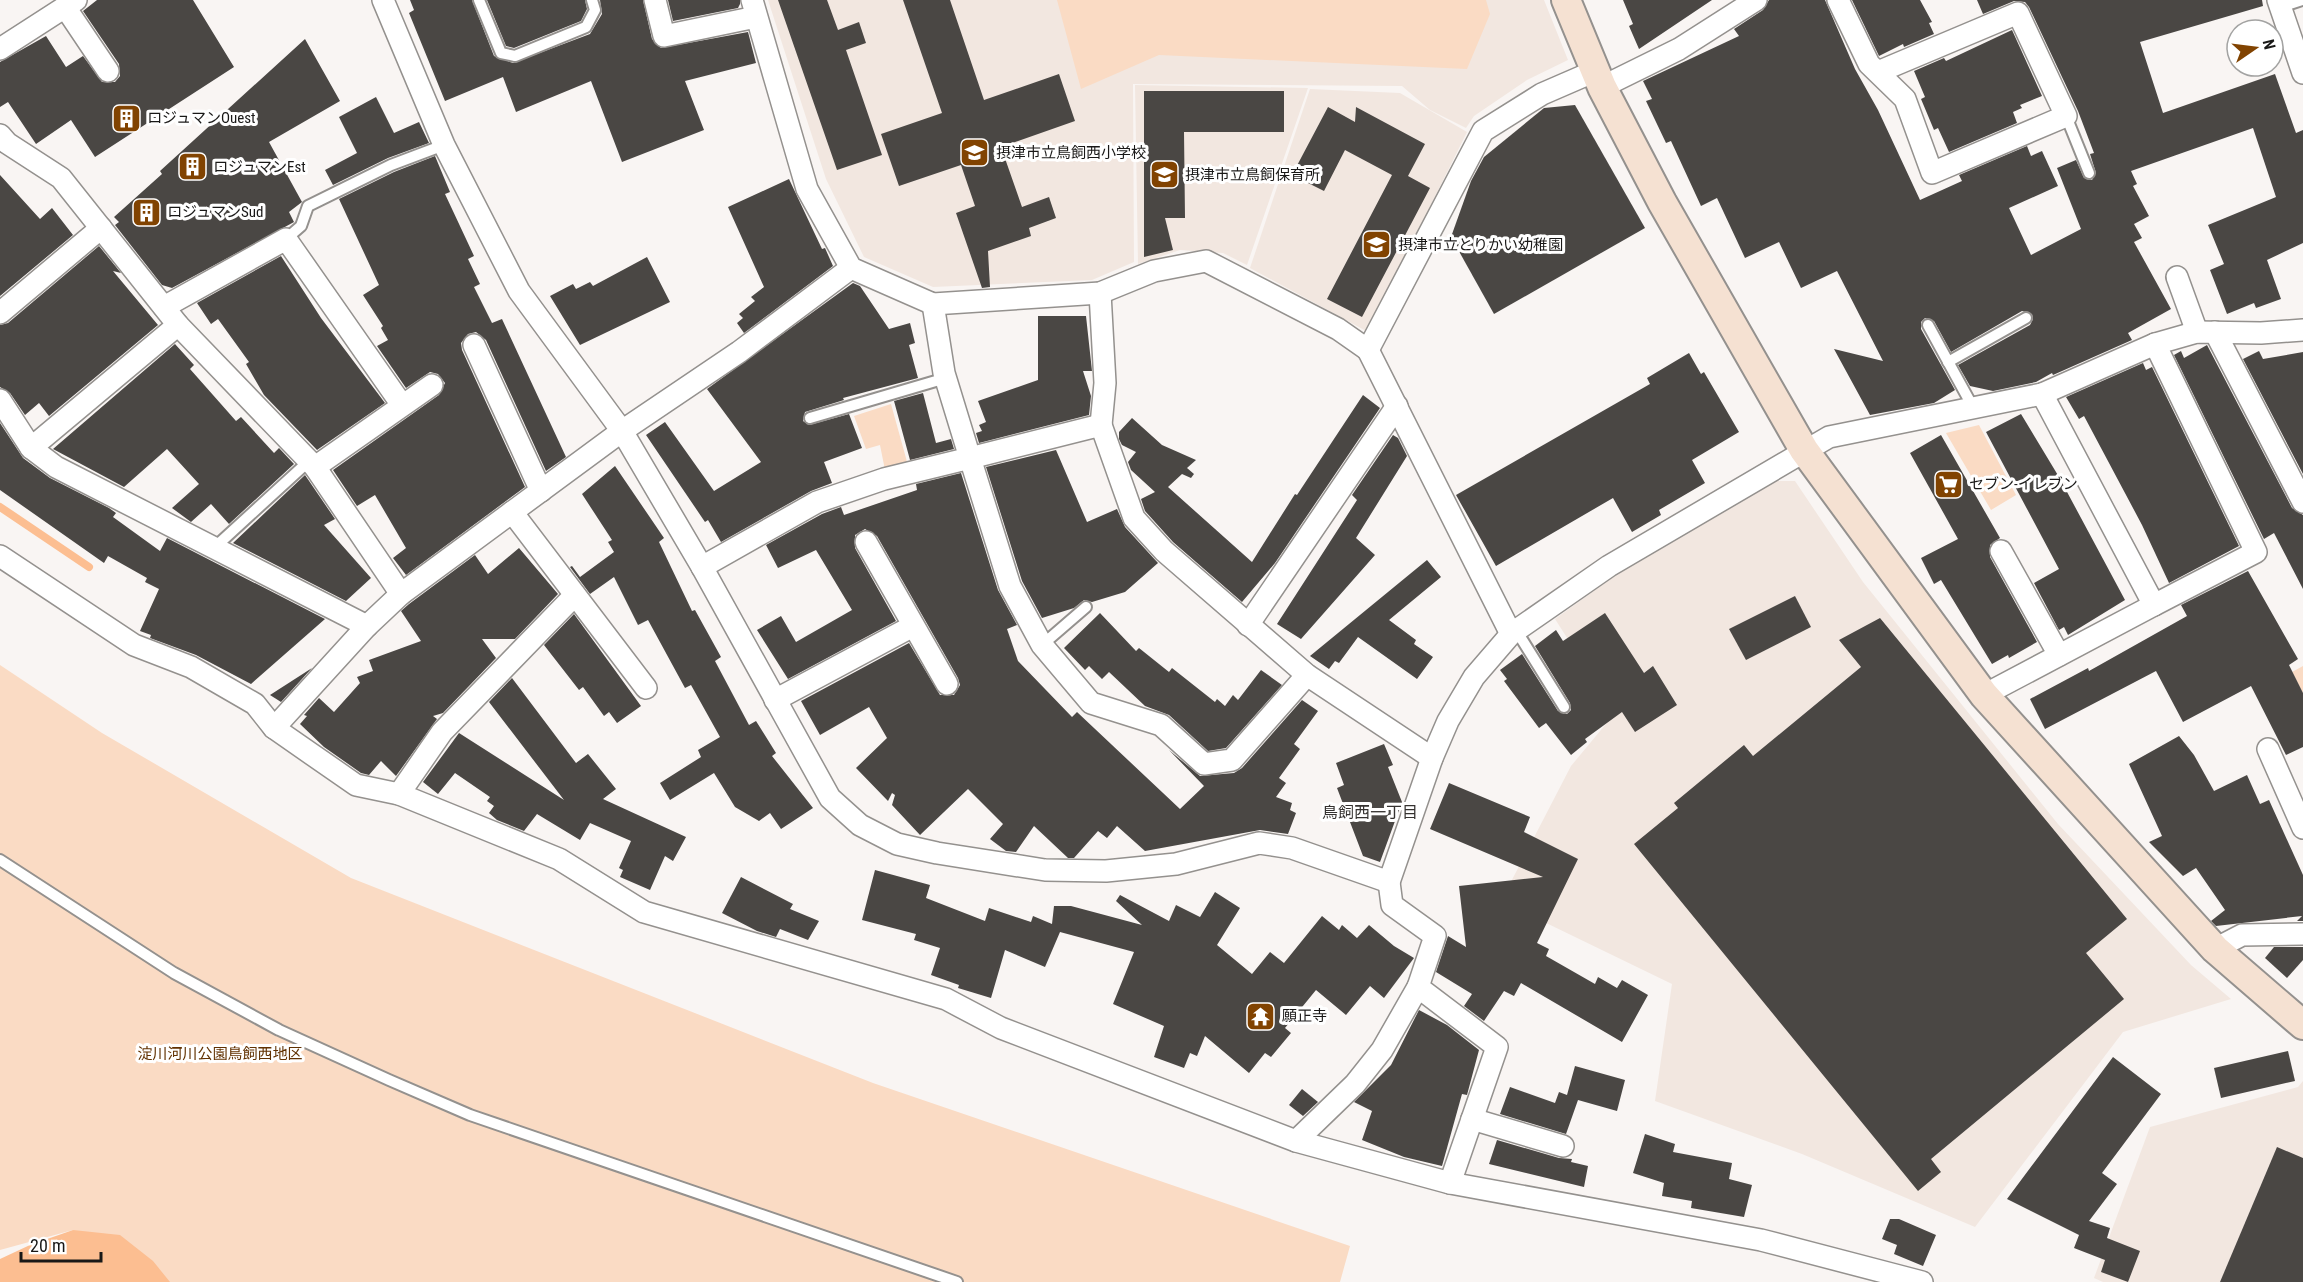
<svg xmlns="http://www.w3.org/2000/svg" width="2303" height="1282" font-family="'Roboto Condensed','Noto Sans JP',sans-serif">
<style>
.built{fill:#f2e7e0}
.green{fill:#fadbc4}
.water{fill:#fcbe91}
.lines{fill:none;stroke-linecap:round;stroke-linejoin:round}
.stream{stroke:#fcbe91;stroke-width:8}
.building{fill:#4a4744}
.lane-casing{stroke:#94918e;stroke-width:14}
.street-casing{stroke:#94918e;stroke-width:24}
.secondary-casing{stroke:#94918e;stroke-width:32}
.lane{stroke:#fff;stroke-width:10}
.street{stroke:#fff;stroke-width:21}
.secondary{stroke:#f5e1d2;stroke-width:28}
.labels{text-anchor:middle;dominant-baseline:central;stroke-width:6;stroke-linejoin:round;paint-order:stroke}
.poi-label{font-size:15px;fill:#191817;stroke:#fff;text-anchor:start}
.park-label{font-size:15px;fill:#613101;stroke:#fff}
.neighbourhood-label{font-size:16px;fill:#353230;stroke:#fff}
</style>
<rect width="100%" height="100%" fill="#f9f5f3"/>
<g class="built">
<path d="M768,0H1544L1568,60L1527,80L1474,116L1466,128L1430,110L1402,86L1133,84L1134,262L1092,280L933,287L864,257L826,179Z"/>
<path d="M1135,85L1308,88L1247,265L1223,253L1180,250L1138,264Z"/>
<path d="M1310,89L1400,93L1467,132L1368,332L1250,268Z"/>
<path d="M1775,481H1795L1863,582L2058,824L2191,965L2231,999L2123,1032L1975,1227L1802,1154L1655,1101L1672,984L1501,901L1571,766L1615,713L1555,619L1646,553Z"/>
<path d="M2303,1081V1282H2103L2094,1278L2150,1127L2298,1087Z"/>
</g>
<g class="green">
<path d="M1057,0H1486L1490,14L1467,69L1159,55L1081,89Z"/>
<path d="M891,404L909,469L886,475L880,445L866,449L854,416Z"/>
<path d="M1979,425L2016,495L1991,510L1946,433Z"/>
<path d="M0,665L102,733L351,878L873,1083L1350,1246L1340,1282H163L73,1230L0,1250Z"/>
<path d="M2303,666V693L2292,672Z"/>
</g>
<path class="water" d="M73,1230L120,1235L153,1261L170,1282H0V1259L30,1245Z"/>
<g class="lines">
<path class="stream" d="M0,507L89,567"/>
</g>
<g class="building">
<path d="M97,0H193L234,67L95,157L71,120L36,144L8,102L0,107V62L46,36L66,67L83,56L102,82H115L120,76L119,64L83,11Z"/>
<path d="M410,0H472L494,56L513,63L590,34L602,14L600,0H643L652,39L661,48L748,32L756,63L685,81L704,130L622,162L591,81L516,112L503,77L445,101L409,13L414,10Z"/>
<path d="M487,0H585L587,9L581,21L514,48L506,46Z"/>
<path d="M668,0H740V4L738,8L673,21Z"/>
<path d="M778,0H827L838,30L859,22L866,43L846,50L882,155L837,170Z"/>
<path d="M903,0H950L984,100L1059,74L1075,121L1001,147L1022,207L1049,197L1056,218L1029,228L1031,236L988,251L990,287L982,288L956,213L975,206L961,165L899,186L881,134L942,113Z"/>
<path d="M1623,0H1712L1639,49L1629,26L1633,24Z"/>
<path d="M1769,0H1825L1855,69L1878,110L1920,200L1962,181L1959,175L2027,146L2031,156L2042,151L2058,186L2009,208L2031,255L2081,229L2057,168L2076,160L2084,178L2092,180L2096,173L2090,154L2094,153L2078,111L2029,7L2025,2L2014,1L1983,14L1977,0H2262L2263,6L2140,42L2163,113L2275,74L2296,133L2303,130V243L2267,260L2281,299L2256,308L2254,303L2227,314L2210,270L2224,264L2208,225L2276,197L2253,128L2131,171L2137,184L2133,186L2149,216L2134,224L2142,238L2134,242L2171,309L2128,333L2132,340L2053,375L2052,373L2036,382L1993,391L1970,386L1958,365L2030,325L2033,319L2032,314L2022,311L1951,352L1934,321L1925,318L1921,322V329L1955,390L1934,403L1870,415L1834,349L1883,361L1837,271L1801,288L1779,242L1745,258L1717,198L1701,206L1671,141L1666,143L1646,101L1652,99L1643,81L1739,36L1734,29L1763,10Z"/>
<path d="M1852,0H1920L1932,22L1929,23L1934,34L1904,47L1903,44L1879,56Z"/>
<path d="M2012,30L2042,96L2020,105L2022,108L2013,112L2017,123L1949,152L1938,128L1934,130L1921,99L1925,97L1914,71L1944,58L1946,61Z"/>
<path d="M305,39L340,101L269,142L302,202L289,212L294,222L172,288L162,285L115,225L119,222L114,217L162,174L160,171Z"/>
<path d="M1144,91H1284V132H1184L1185,218H1165L1173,250L1144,257Z"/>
<path d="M376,97L394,133L419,122L429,143L388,158L333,185L325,170L357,153L339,117Z"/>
<path d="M1575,105L1645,228L1494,314L1451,237L1471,181L1484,157L1544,108Z"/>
<path d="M1328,107L1355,122L1356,107L1425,144L1408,176L1430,188L1362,317L1327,299L1392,175L1345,150L1324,191L1292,175Z"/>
<path d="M435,156L450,192L445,194L474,256L468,259L480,284L474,287L492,323L502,319L566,457L546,471L486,340L476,332L468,334L461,343L462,350L525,487L406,575L393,558L406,548L375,495L357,506L333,470L439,395L445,383L438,374L430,372L406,388L377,346L388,340L381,328L383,326L363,295L379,285L339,199L394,172Z"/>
<path d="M0,175L40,219L52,208L73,235L0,296Z"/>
<path d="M789,179L822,249L825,248L833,266L744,333L737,323L743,318L739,314L755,301L751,297L764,287L728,207Z"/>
<path d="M99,246L121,273L113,271L158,325L49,416L39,403L25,415L10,393L0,387V325L8,323Z"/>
<path d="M281,256L321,318L385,403L317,450L264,395L246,364L249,362L218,319L211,324L197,303Z"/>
<path d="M647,257L670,302L580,345L550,296L573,284L576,289L590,282L593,286Z"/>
<path d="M853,283L860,286L889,329L910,323L915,343L909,345L918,378L843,398L844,400L805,412L803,421L809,425L849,414L862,448L824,462L832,483L811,491L721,542L708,520L705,522L646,435L665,422L714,491L761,462L707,389Z"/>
<path d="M1038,316H1086L1092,371H1083L1091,396L1089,415L979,443L976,433L982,431L979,425L986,422L978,401L1038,380Z"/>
<path d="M175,344L194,365L190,369L236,421L241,417L274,453L279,448L294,464L229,524L211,504L191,522L172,508L199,484L167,449L124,487L53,449Z"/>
<path d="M2207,345L2292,508L2303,515V589L2274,533L2264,539L2174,355L2181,351L2184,358Z"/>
<path d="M2259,351L2263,359L2303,352V474L2243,359Z"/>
<path d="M1689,353L1701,374L1704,372L1739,432L1692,460L1705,483L1659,510L1661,515L1632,532L1613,498L1496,566L1456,495L1650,384L1647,378Z"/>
<path d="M2143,363L2146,370L2152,367L2239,546L2169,583L2142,525L2084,416L2079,419L2066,397Z"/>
<path d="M923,393L936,443L951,439L954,449L910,460L894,401Z"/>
<path d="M1363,395L1380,408L1275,563L1242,602L1173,542L1145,511L1141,499L1155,492L1131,470L1128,462L1136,452L1122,445L1119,439V432L1132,418L1162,445L1196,460L1187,468L1194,474L1191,478L1182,474L1168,487L1252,562L1295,494L1297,495Z"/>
<path d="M2021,414L2059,477L2125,600L2068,635L2064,627L2059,630L2034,583L2059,569L1986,432Z"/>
<path d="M0,423L23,458L50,478L109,508L116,513L113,517L160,551L167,538L325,619L251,684L196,655L150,638L151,635L140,631L159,589L145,582L147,578L108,556L104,563L0,490Z"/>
<path d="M1393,435L1398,438L1407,456L1356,538L1375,555L1301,639L1277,624L1357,500L1352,495Z"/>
<path d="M1941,435L2000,538L1990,545V557L2037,642L2009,658L2008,655L1992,664L1941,580L1934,584L1921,558L1958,539L1910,453Z"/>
<path d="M1056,450L1087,522L1117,509L1125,527L1158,563L1125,592L1092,602L1084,600L1074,608L1042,618L1022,581L986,467Z"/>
<path d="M615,466L664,538L659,542L692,611L695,610L721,657L715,661L749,725L756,721L776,753L772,756L813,808L781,829L770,813L759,821L735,807L714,773L670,800L660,783L701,757L698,750L720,737L691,685L685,688L648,620L638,625L614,577L590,594L570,567L572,566L580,577L614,552L608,542L612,540L582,494Z"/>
<path d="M961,473L998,590L1017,625L1007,629L1018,661L1072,717L1077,712L1180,809L1204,786L1169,750L1200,776L1234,773L1242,768L1302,700L1318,711L1294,744L1300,749L1279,778L1286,783L1276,797L1292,803L1290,810L1296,813L1288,834L1260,830L1145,851L1117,826L1107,838L1098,831L1074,858H1068L1034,826L1016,852L1006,851L990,839L1003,824L968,789L920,835L892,805L895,795L892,793L888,801L856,768L887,738L869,707L820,735L801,701L909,643L940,695H954L960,685L958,678L877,536L865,529L855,535V548L896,621L788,679L757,630L781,616L796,642L852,610L816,550L778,568L766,545L822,514L841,507L844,515L917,490L916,484Z"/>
<path d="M305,475L335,519L324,525L371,578L346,601L233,543Z"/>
<path d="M519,548L558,594L515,639H482L496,658L443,713L433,716L437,719L396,776L381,761L369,775L361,773L324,747L300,724L307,716L304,715L319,698L334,712L360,683L357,677L373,671L369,660L421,641L401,611L409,604L475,555L488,574Z"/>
<path d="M1427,560L1441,577L1389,620L1416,640L1414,644L1433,657L1417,679L1358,637L1339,663L1335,661L1329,669L1310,656Z"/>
<path d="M2248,571L2298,659L2289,665L2303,693V747L2286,755L2251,686L2183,722L2156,671L2045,729L2030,699L2088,668L2089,671L2187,616L2181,605Z"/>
<path d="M1795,596L1811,627L1746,660L1729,629Z"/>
<path d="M1100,613L1136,651L1139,648L1169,672L1172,668L1215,702L1217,699L1225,706L1233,695L1238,700L1261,670L1282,685L1226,748L1208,751L1169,715L1145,706L1109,672L1102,679L1089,666L1085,670L1064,648Z"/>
<path d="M1605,613L1644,673L1653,666L1677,705L1635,732L1622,712L1585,739L1587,742L1571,755L1546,723L1539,728L1504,681L1507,679L1500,670L1522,654L1558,711L1567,714L1571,710L1570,703L1535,646L1556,630L1563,641Z"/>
<path d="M574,614L641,706L617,723L609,712L604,716L583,687L579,690L544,645Z"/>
<path d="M1880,618L2127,919L2086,953L2124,999L1931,1159L1941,1172L1918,1191L1634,844L1678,808L1674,803L1744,745L1753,756L1861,667L1839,640Z"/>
<path d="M312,668L281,702L270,695Z"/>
<path d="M512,678L576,763L588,754L616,789L603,799L686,837L673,861L665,856L650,890L620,877L623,870L619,868L631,841L590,823L580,840L537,814L524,831L497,820L489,813L494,806L487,801L490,797L455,773L438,794L423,782L459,733L564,800L489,702Z"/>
<path d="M2179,736L2194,755L2214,791L2247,775L2260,804L2269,800L2303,875V921H2297L2302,916L2216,926L2211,921L2225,910L2196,868L2183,876L2149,842L2162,836L2129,764Z"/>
<path d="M1384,744L1393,765L1388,767L1402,802L1380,862L1363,856L1337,788L1344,785L1336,763Z"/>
<path d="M1449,783L1530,817L1524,832L1578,859L1537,943L1549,949L1546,956L1595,984L1598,977L1617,988L1622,980L1648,995L1622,1042L1521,983L1514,996L1504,991L1484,1021L1464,1006L1472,994L1436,972L1448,936L1466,947L1459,886L1543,877L1430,829Z"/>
<path d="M875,870L930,885L926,898L985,921L989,908L1031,922L1033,916L1052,924L1054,906H1071L1142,925L1116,901L1120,895L1169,921L1176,905L1200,917L1215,892L1240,908L1217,945L1252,974L1270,952L1284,963L1322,916L1339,930L1342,925L1357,938L1369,925L1394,946L1414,958L1384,998L1370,986L1346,1015L1316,990L1285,1028L1291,1033L1271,1057L1265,1053L1249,1073L1205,1036L1197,1056L1190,1053L1184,1068L1154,1057L1164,1026L1113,1004L1134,952L1060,932L1045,967L1005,950L991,998L958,988L959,985L931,975L940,948L914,940L916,934L862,920Z"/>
<path d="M741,877L793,904L790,909L819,921L808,940L780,929L776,937L757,931L722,913Z"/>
<path d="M2274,947H2303V960L2287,978L2265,958Z"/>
<path d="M1419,1010L1447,1025L1479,1050L1467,1095L1462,1094L1442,1166L1404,1157L1362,1140L1372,1111L1354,1102L1391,1065Z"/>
<path d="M2288,1051L2295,1081L2221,1098L2214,1068Z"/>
<path d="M2113,1057L2161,1094L2102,1173L2117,1184L2089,1221L2110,1228L2107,1238L2140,1251L2128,1282L2101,1272L2105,1260L2074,1248L2079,1235L2007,1199Z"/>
<path d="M1575,1066L1625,1080L1617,1111L1578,1100L1566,1134L1500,1114L1510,1087L1555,1103L1559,1092L1567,1095Z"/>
<path d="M1302,1089L1318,1102L1303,1116L1289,1105Z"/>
<path d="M1645,1134L1675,1144L1673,1152L1732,1163L1729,1179L1752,1185L1744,1217L1691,1208L1692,1201L1662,1196L1664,1183L1633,1173Z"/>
<path d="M1497,1140L1559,1158L1572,1159L1571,1162L1588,1166L1584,1187L1489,1164Z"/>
<path d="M2277,1147L2303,1158V1282H2220Z"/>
<path d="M1890,1219H1899L1936,1235L1923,1266L1894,1254L1897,1245L1882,1239Z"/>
</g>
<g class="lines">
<defs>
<g id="lane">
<path d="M479,0L501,53L515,56L586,27L595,10L592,0"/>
<path d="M2281,7L2302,0"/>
<path d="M2066,116L2089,173"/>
<path d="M286,239L301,226L308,206L391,165L444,145"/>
<path d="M1928,325L1974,409"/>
<path d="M1948,362L2026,318"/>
<path d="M810,418L946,378"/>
<path d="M214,548L309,461"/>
<path d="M1516,630L1564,707"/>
<path d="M1042,645L1086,607"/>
<path d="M0,860L174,973L279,1030L389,1080L470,1115L957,1282"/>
</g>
<g id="street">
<path d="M383,0L444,145L519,291L622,431L702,567L830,798L860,825L897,844L937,853L1045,870L1106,871L1176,864L1259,843L1292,848L1389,882L1432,758L1448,721L1474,677L1511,634L1609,566L1829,437L2042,394L2155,344L2197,332L2261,333L2303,330"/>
<path d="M655,0L664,36L756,17"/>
<path d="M752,0L807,189L851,268L933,304L1100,293L1154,271L1206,261L1338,329L1368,350L1483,131L1542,94L1595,71"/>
<path d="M1838,0L1869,64L1905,99L1932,173L2066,116L2018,13L1878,72"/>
<path d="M2278,0L2303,73"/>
<path d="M65,7L108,71"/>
<path d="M0,49L76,0"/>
<path d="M1602,87L1679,49L1756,0"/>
<path d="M0,135L7,143L61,178L178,325L315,467L401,594"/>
<path d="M2177,277L2197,332"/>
<path d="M1100,293L1105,383L1101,425"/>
<path d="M933,304L944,373L970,458L1101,425L1134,518L1164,551L1307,675L1432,758"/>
<path d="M164,307L286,239L402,405"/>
<path d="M0,313L101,228"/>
<path d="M2215,332L2303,502"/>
<path d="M474,345L541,491"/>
<path d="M1368,350L1511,634"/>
<path d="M2042,394L2154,605L2256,552L2155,344"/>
<path d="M0,400L31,448L178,325"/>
<path d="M31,448L56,467L367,626"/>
<path d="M315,467L432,385"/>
<path d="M512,512L646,688"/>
<path d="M866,542L947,684"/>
<path d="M2001,551L2059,655"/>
<path d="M0,556L134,645L191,667L255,704L274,728L356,785L399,794L559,859L644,912L946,999L1001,1028L1296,1141L1450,1183L1761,1240L1922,1282"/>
<path d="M702,567L817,502L884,479L970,458L1010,586L1042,645L1091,703L1161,725L1204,764L1232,760L1307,675"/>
<path d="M1248,625L1397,406"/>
<path d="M1984,695L2154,605"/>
<path d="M775,700L913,626"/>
<path d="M274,728L367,626L401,594L622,431L739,352L851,268"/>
<path d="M2268,749L2303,828"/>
<path d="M399,794L442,732L575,595"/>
<path d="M1389,882L1392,905L1435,936L1418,987L1497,1047L1450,1183"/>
<path d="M2215,949L2242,935L2303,934"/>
<path d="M1472,1119L1563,1146"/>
<path d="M1296,1141L1355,1084L1382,1050L1418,987"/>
</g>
<path id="secondary" d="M1566,0L1602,87L1662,202L1804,450L1984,695L2215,949L2303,1025"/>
</defs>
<use href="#lane" class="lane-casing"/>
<use href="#street" class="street-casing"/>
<use href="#secondary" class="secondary-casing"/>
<use href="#lane" class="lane"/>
<use href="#street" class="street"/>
<use href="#secondary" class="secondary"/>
</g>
<defs>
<symbol id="building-square" viewBox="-11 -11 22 22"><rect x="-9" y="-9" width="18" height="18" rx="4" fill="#814301" stroke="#fff"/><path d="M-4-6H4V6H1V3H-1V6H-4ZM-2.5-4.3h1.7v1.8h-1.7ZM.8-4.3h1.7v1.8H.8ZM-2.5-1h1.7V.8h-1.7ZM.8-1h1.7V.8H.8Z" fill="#fff"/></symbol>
<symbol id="school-square" viewBox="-11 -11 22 22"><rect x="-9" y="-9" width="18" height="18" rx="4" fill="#814301" stroke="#fff"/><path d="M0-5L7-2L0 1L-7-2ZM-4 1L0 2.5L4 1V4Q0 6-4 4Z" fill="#fff"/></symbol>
<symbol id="supermarket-square" viewBox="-11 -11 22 22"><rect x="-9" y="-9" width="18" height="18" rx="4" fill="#814301" stroke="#fff"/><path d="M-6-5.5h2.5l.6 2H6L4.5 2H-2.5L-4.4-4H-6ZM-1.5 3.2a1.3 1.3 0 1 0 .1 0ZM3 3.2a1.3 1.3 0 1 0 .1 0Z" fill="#fff"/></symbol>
<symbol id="temple-square" viewBox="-11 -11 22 22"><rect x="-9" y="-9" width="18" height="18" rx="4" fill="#814301" stroke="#fff"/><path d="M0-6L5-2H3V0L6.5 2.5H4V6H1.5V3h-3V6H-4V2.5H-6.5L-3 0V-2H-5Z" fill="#fff"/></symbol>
</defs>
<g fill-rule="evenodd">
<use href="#building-square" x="110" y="102" width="33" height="33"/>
<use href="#school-square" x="958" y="136" width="33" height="33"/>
<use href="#building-square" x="176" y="150" width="33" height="33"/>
<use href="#school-square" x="1148" y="158" width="33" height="33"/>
<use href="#building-square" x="130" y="196" width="33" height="33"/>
<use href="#school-square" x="1360" y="228" width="33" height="33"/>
<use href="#supermarket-square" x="1932" y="468" width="33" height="33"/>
<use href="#temple-square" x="1244" y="1000" width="33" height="33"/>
</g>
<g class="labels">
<g class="poi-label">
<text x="147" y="118">ロジュマンOuest</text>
<text x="996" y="153">摂津市立鳥飼西小学校</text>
<text x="213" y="167">ロジュマンEst</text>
<text x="1185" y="175">摂津市立鳥飼保育所</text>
<text x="167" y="212">ロジュマンSud</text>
<text x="1398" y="245">摂津市立とりかい幼稚園</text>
<text x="1969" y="484">セブン-イレブン</text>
<text x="1282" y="1016">願正寺</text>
</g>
<g class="park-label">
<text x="220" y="1054">淀川河川公園鳥飼西地区</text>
</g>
<g class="neighbourhood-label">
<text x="1370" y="812">鳥飼西一丁目</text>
</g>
</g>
<g transform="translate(2255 48) rotate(76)"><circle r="28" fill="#ffffff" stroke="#a3a3a2" stroke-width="1.5"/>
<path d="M0-4.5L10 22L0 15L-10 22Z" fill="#814301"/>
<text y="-9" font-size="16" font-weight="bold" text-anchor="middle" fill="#191817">N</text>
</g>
<path d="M21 1252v9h80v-9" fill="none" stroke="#191817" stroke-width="3"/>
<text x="30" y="1252" font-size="18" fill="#191817" stroke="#ffffff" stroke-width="4.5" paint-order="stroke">20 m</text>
</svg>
